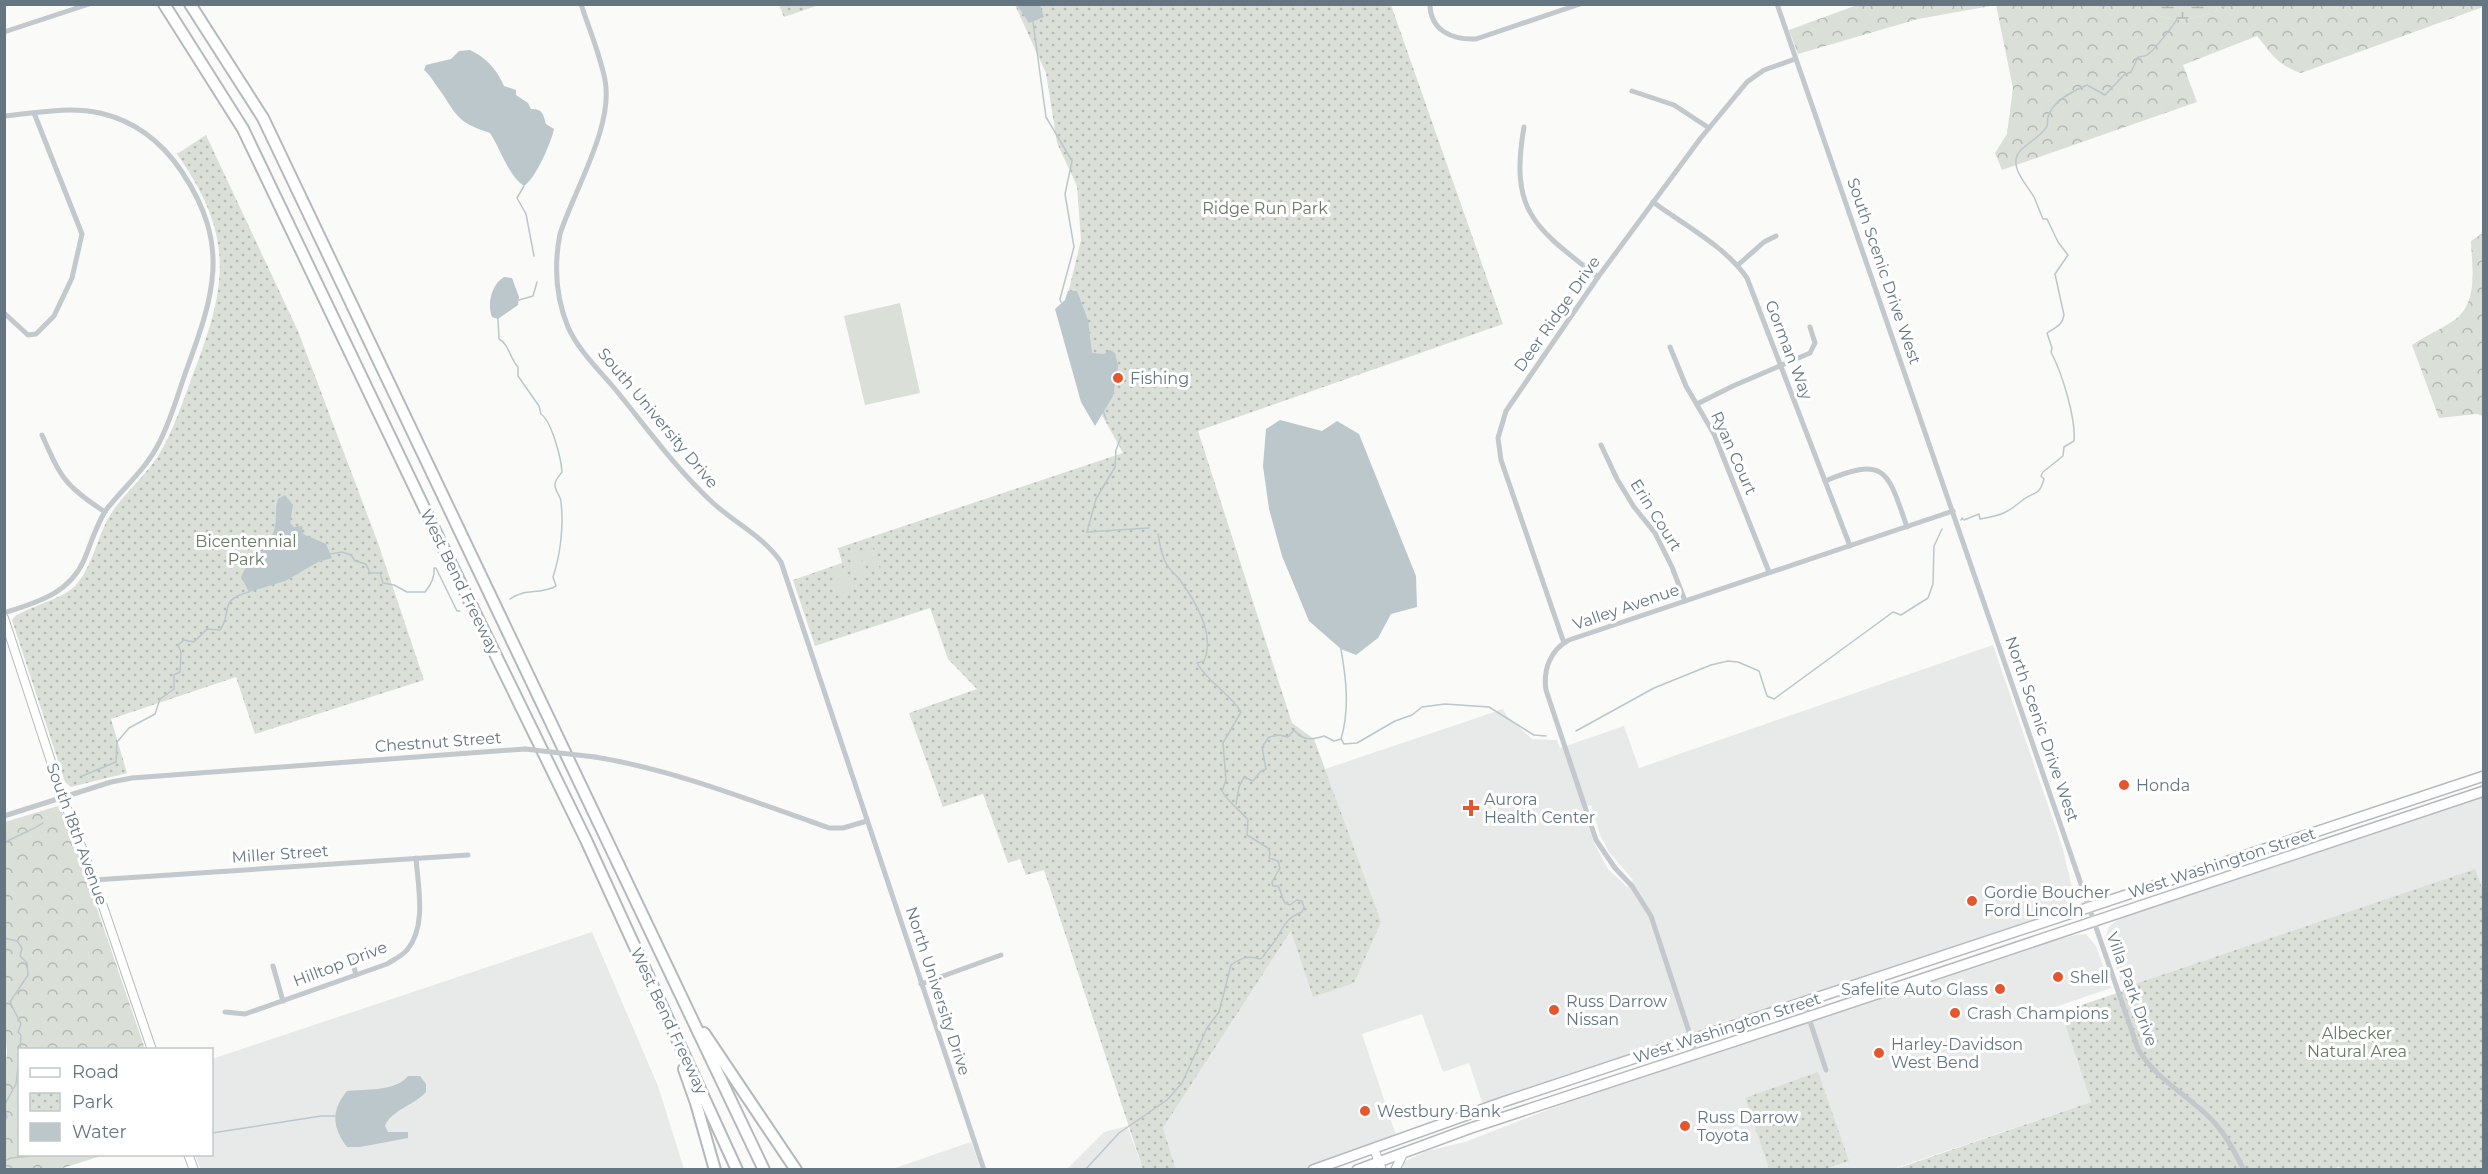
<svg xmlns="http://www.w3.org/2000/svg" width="2488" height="1174" font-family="Montserrat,sans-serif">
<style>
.built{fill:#e8e9e9;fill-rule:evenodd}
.forest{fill:url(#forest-crowns)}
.wetland{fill:url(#wetland-marsh)}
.park{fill:url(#park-dots)}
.garden{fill:#dadfd7}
.water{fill:#bbc7cb}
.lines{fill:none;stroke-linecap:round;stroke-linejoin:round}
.stream{stroke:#bbc7cb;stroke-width:1.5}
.secondary-casing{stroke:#b3babf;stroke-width:10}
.primary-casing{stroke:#b5babe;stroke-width:12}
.highway-casing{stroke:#b4b9bd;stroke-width:14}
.street{stroke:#c3c8cc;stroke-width:5}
.secondary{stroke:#fff;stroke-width:8}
.primary{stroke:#fff;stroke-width:9}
.highway{stroke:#fff;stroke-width:10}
.street-bridge{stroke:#c3c8cc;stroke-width:5}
.poi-dot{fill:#e4572e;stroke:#fff;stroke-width:2}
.labels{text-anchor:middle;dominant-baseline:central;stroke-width:6;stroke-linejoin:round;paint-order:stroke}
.park-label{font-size:16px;fill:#687a64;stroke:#fff}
.street-label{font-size:16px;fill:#657683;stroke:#fff}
.poi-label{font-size:16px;fill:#657683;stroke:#fff;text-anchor:start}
</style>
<defs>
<pattern id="forest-crowns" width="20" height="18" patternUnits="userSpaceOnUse" patternTransform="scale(1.5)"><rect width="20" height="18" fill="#dadfd7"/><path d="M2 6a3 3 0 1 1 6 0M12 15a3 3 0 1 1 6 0" fill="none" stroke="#b4b9b4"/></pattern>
<pattern id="wetland-marsh" width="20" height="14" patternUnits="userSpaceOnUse" patternTransform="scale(1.5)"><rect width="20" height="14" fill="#dadfd7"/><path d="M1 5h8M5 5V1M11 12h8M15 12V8" fill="none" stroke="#b4b9b4"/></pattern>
<pattern id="park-dots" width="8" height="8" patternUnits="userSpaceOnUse" patternTransform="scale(1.5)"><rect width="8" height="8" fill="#dadfd7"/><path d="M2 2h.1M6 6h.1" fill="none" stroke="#b4b9b4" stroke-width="1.8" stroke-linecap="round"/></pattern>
</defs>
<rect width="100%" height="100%" fill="#fafaf8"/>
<g class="built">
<path d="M1993,645L2062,846L2073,891L2072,898L2066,906L2025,924L1770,1010L1731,1019L1484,1108L1469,1063L1443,1072L1422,1014L1362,1034L1397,1138L1303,1169H1176L1163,1128L1292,930L1380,922L1325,769L1503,709L1507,716L1532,739L1557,740L1560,748L1624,726L1639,768ZM1591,805L1600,835L1609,852L1633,880L1627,887L1608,869L1594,843L1582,808Z"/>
<path d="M2483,795V894L2474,870L2123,988L2106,936L2109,927L2116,921L2143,910Z"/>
<path d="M592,932L658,1086L684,1169L201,1170L195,1155L212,1154V1059Z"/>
<path d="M2086,934L2096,946L2111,988L2038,1013L2040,1018L2061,1012L2091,1102L1893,1169H1825L1849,1161L1745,1098L1769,1169L1397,1170L1405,1161L1427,1151L1465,1142L1568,1102L1740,1043L1827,1017L1853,1005L2000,956L2075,935Z"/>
<path d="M1127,1126L1143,1169L1066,1170L1104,1132Z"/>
<path d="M971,1142L981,1169H892Z"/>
</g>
<g class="forest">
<path d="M1860,4H2147C2150,7 2154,13 2158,15C2180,26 2209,15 2229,5H2484L2483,7L2301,73C2277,65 2272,54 2257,36L2183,65L2197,102L2002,170L1995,153L2007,134L2013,88L1996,5L1918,19L1798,54L1789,30Z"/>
<path d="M2483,233V416L2477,414L2439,418L2412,345C2425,336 2440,330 2453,321C2479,304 2472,268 2471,241Z"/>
<path d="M58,806L66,818L145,1049L20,1050V1154L101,1156L60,1169H5L4,1077L7,1053L4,1021L5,822Z"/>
</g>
<path class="wetland" d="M2148,5H2147H2229C2209,15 2180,26 2158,15C2154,13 2150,7 2148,5Z"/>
<g class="park">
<path d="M779,5V4L819,5L784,17Z"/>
<path d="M1015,5H1391L1503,324L1198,431L1292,723L1314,739L1381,922L1354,983L1313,997L1291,931L1163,1128L1176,1169H1143L1044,870L1026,875L1020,859L1008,863L983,794L943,807L909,713L977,689L948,659L930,608L815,646L793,580L842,563L838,548L1123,453L1097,406L1063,314L1081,240L1077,186L1057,143L1046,73Z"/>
<path d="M206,135L298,331L378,543L424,680L255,734L236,677L111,719L127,773L71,787L65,782L12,620C18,609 61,601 75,586C92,568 97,538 109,517C122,495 144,478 158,456C173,432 182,404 192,377C227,286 236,238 177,154Z"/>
<path d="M2475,869L2484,894L2483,1169L2340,1170L2339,1167L2331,1170H1893L2091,1102L2061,1012L2123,991V988Z"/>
<path d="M1818,1072L1849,1161L1825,1169H1769L1745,1098Z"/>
</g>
<g class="garden">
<path d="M900,303L920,393L865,405L844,316Z"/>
<path d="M873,548L880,569L870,572L863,551Z"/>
<path d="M859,552L866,573L856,576L849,555Z"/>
<path d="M845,567L852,590L838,594L831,571Z"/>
</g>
<g class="water">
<path d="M1017,5H1040L1044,17L1029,23Z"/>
<path d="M470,50C487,58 497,70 504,86L516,90V95L528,103L531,109C543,109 543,114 546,124L554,129C551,143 536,178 524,186C508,175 501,150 490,133C453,121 457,113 436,85C432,79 429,74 424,70L426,65L451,59L459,51Z"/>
<path d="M504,277L512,278L519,297L518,305L498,319L492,317C487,304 491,285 504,277Z"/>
<path d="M1068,291H1077L1088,320L1092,353L1104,354L1110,350L1115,353L1118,366L1113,396L1095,426L1081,402L1055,309L1065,300Z"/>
<path d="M1280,420L1322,431L1337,421L1359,434L1416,576L1417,607L1391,614L1378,638L1356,655L1341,649L1309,621L1282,556L1269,509L1263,466L1266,429Z"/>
<path d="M285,495L293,505L290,523L294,527L302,526L303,534L326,544L332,558L318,562L285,581L249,592L241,577C248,560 264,550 273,533C278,523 274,510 278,499Z"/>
<path d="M408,1076H420L426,1084V1092C415,1105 391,1110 385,1126L388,1132H408V1138L360,1147H347C332,1126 331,1111 347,1091C365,1089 395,1092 408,1076Z"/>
</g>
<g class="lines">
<g class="stream">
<path d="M1033,22L1046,117L1072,161L1065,194L1074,247L1060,299L1061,302"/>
<path d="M524,186L517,198L526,214L534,256"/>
<path d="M519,300L533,296L537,282"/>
<path d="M498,319L499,339C509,344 510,359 518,367V376L539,406L541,414C552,422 561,458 562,472C560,475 555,480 555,484C554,490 561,496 561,502C564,527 560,556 553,577L556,586C541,595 524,588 510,599"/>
<path d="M1103,410L1106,419"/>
<path d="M1121,437L1116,450L1115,467L1096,499L1087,532L1149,528"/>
<path d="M1961,520L1962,518L1964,520L1979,514L1980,519C2003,515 2007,513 2024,499C2036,491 2039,496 2044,479L2041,476L2043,472L2063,456L2064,447L2074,441C2076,418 2062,373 2051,352L2052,348L2047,333C2056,327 2062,326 2064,315L2055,274L2068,255L2058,242L2047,219H2043C2040,212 2037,204 2034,197C2028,186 2007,166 2020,151C2026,144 2043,135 2047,126C2048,123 2047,120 2048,117C2052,101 2073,91 2087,85L2105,95L2124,75L2131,72L2138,57C2141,56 2144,57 2147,55C2152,53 2176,22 2177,19"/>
<path d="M330,554L342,552L351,555L355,561L366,564L370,573H380L383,583L394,585L407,592H425C430,586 435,577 434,568H436L457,611H460"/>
<path d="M1576,731L1654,688L1711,665L1728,661L1738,662L1759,671L1767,696L1774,699L1893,612L1901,615L1928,598L1933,584L1934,546L1942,529"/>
<path d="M1341,739L1344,744L1357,743L1395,721L1412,715L1422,707L1445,704L1489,707L1534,735L1546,736"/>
<path d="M82,776L116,762L117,742L129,728L155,714L160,699L174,689V675L180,672L181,652L178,645L184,640L194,642L207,629L220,630C233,613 217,600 249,592"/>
<path d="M1236,804L1239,787L1244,777L1253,781L1261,771L1266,769L1262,747L1269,737L1279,735L1288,737L1294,730C1303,741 1312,740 1324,736L1334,741L1341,739C1350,709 1346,678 1341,649"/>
<path d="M4,843C18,835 31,831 43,823"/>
<path d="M4,920V924"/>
<path d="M4,938L17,941L22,948L20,956L27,963L28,975L10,1002L21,1024L18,1032L21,1035L20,1050"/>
<path d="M4,1106L16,1084L20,1052"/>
<path d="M4,1107L7,1117L4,1121"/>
<path d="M212,1133L321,1116H335"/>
<path d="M4,1161L11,1158L50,1154"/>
<path d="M1085,1170L1119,1133L1167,1100L1182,1083L1207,1028L1219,1012L1231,965C1241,958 1248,955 1260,959L1263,957C1267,949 1274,944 1278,936C1285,924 1287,918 1302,912L1304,907L1302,901L1297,900L1290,905L1285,903C1281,897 1282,892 1278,886H1273L1272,882L1280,868L1278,861L1269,858L1270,853L1268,848L1247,835L1248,820C1240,810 1228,802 1222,791L1226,780L1223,743L1241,712C1229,692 1208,683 1197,663L1204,661C1215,636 1197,604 1182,583C1178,576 1171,572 1167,565C1161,555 1160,545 1158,534"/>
</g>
<defs>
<g id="secondary">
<path d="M4,618L63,798L94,880L152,1050"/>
<path d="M1374,1149L1382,1170"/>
<path d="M188,1154L194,1170"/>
<path d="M1395,1170L1403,1154"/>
</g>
<g id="primary">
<path d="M1313,1170L1506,1101L2484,776"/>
<path d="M1357,1170L1471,1128L1808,1017L2484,791"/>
</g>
<g id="highway">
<path d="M164,4L243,129L441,543L586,840L737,1170"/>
<path d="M190,4L263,118L764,1170"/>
<path d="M704,1033L796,1170"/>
<path d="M684,1069L696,1103L715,1170"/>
</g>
</defs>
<use href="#secondary" class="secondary-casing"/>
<use href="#primary" class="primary-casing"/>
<use href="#highway" class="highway-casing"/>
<g class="street">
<path d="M581,4C589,29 600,54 605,80C614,126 574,190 560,234C554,265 556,298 568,327C578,350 599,370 615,389C647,428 676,469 713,503C735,523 764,537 781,562L984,1170"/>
<path d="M1430,4C1430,31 1453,40 1476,39L1580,4"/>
<path d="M1777,4L2138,1049C2155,1078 2184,1093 2208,1116C2224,1131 2234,1151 2244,1170"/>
<path d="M4,32L89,4"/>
<path d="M1632,91L1674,105L1709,128"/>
<path d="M4,116C35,113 69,106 100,113C135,121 162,142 182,172C232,247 213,297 185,374C177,397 170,422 159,443C146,469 124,487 106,510C96,525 91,544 84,560C69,594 37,602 4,613"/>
<path d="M1524,127C1509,213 1536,228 1598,277"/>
<path d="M1653,202C1684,225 1725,246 1747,278L1850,546"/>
<path d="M1738,265L1764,242L1776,236"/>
<path d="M4,313L28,335L36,334L54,316L72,278L82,234L34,113"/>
<path d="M1670,347L1686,386L1714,434L1769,572"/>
<path d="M1697,404L1733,386L1810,353L1815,343L1810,327"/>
<path d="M42,435C61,478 65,486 105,512"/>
<path d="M1601,445L1617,479L1634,507L1655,533L1672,567L1685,601"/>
<path d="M1825,481C1886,455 1888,472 1907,527"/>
<path d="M1564,643L1501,460L1498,438L1506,411L1598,277L1700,139L1747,82L1764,70L1795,59"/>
<path d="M595,757C675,770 752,801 829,828H843L867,821"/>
<path d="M4,816L111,782L132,778L525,749"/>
<path d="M94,880L468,855"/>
<path d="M351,956L356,975"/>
<path d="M273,966L283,1001"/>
<path d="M921,984L1001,955"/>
<path d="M1804,1003L1826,1070"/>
<path d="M225,1012L245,1014L387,964C393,960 402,956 407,950C427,926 418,887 416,858"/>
<path d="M1696,1053L1651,916L1632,886L1615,868L1596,840L1546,690C1543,670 1550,650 1569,640L1953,511"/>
</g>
<use href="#secondary" class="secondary"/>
<use href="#primary" class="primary"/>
<use href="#highway" class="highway"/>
<path class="street-bridge" d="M525,749L595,757"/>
</g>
<g class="poi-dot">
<circle cx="1118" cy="378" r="6"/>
<circle cx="2124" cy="785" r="6"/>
<path d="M1468 799h6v6h6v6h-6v6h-6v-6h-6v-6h6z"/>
<circle cx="1972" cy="901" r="6"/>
<circle cx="2058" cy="977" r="6"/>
<circle cx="2000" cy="989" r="6"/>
<circle cx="1554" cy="1010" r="6"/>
<circle cx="1955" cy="1013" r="6"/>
<circle cx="1879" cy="1053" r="6"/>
<circle cx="1365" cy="1111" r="6"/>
<circle cx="1685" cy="1126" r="6"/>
</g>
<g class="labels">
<g class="park-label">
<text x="1265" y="208">Ridge Run Park</text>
<text x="246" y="541">Bicentennial<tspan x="246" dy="18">Park</tspan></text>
<text x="2357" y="1033">Albecker<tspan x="2357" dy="18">Natural Area</tspan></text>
</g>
<g class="street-label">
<text transform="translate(1884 271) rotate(71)">South Scenic Drive West</text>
<text transform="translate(1557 314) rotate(-55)">Deer Ridge Drive</text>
<text transform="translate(1789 350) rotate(69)">Gorman Way</text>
<text transform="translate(658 418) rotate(50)">South University Drive</text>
<text transform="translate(1734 453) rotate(66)">Ryan Court</text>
<text transform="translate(1656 515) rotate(58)">Erin Court</text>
<text transform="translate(460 582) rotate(64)">West Bend Freeway</text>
<text transform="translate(1626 607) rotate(-19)">Valley Avenue</text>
<text transform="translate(2042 729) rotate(71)">North Scenic Drive West</text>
<text transform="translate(438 742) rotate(-4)">Chestnut Street</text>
<text transform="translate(77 834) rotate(70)">South 18th Avenue</text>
<text transform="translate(280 854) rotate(-4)">Miller Street</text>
<text transform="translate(2222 863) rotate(-18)">West Washington Street</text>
<text transform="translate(340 964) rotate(-21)">Hilltop Drive</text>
<text transform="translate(2132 989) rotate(70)">Villa Park Drive</text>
<text transform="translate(938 991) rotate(72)">North University Drive</text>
<text transform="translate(669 1021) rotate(65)">West Bend Freeway</text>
<text transform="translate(1727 1028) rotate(-18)">West Washington Street</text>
</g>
<g class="poi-label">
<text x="1130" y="378">Fishing</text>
<text x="2136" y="785">Honda</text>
<text x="1484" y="799">Aurora<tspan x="1484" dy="18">Health Center</tspan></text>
<text x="1984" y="892">Gordie Boucher<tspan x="1984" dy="18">Ford Lincoln</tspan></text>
<text x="2070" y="977">Shell</text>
<text x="1988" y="989" text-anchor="end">Safelite Auto Glass</text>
<text x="1566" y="1001">Russ Darrow<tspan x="1566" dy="18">Nissan</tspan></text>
<text x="1967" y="1013">Crash Champions</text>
<text x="1891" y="1044">Harley-Davidson<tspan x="1891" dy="18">West Bend</tspan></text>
<text x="1377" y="1111">Westbury Bank</text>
<text x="1697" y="1117">Russ Darrow<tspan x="1697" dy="18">Toyota</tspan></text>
</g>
</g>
<rect width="2488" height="1174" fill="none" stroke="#657683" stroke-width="12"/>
<rect x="18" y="1048" width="195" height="108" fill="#ffffff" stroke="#c1c8cd" stroke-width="1.5"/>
<rect x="30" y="1068" width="30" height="9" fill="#ffffff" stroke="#c1c8cd" stroke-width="1.5"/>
<text x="72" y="1078" font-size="18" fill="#657683">Road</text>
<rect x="30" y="1093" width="30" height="18" fill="url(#park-dots)" stroke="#c1c8cd" stroke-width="1.5"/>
<text x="72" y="1108" font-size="18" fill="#657683">Park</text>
<rect x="30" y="1123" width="30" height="18" fill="#bbc7cb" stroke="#c1c8cd" stroke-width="1.5"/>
<text x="72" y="1138" font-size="18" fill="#657683">Water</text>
</svg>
